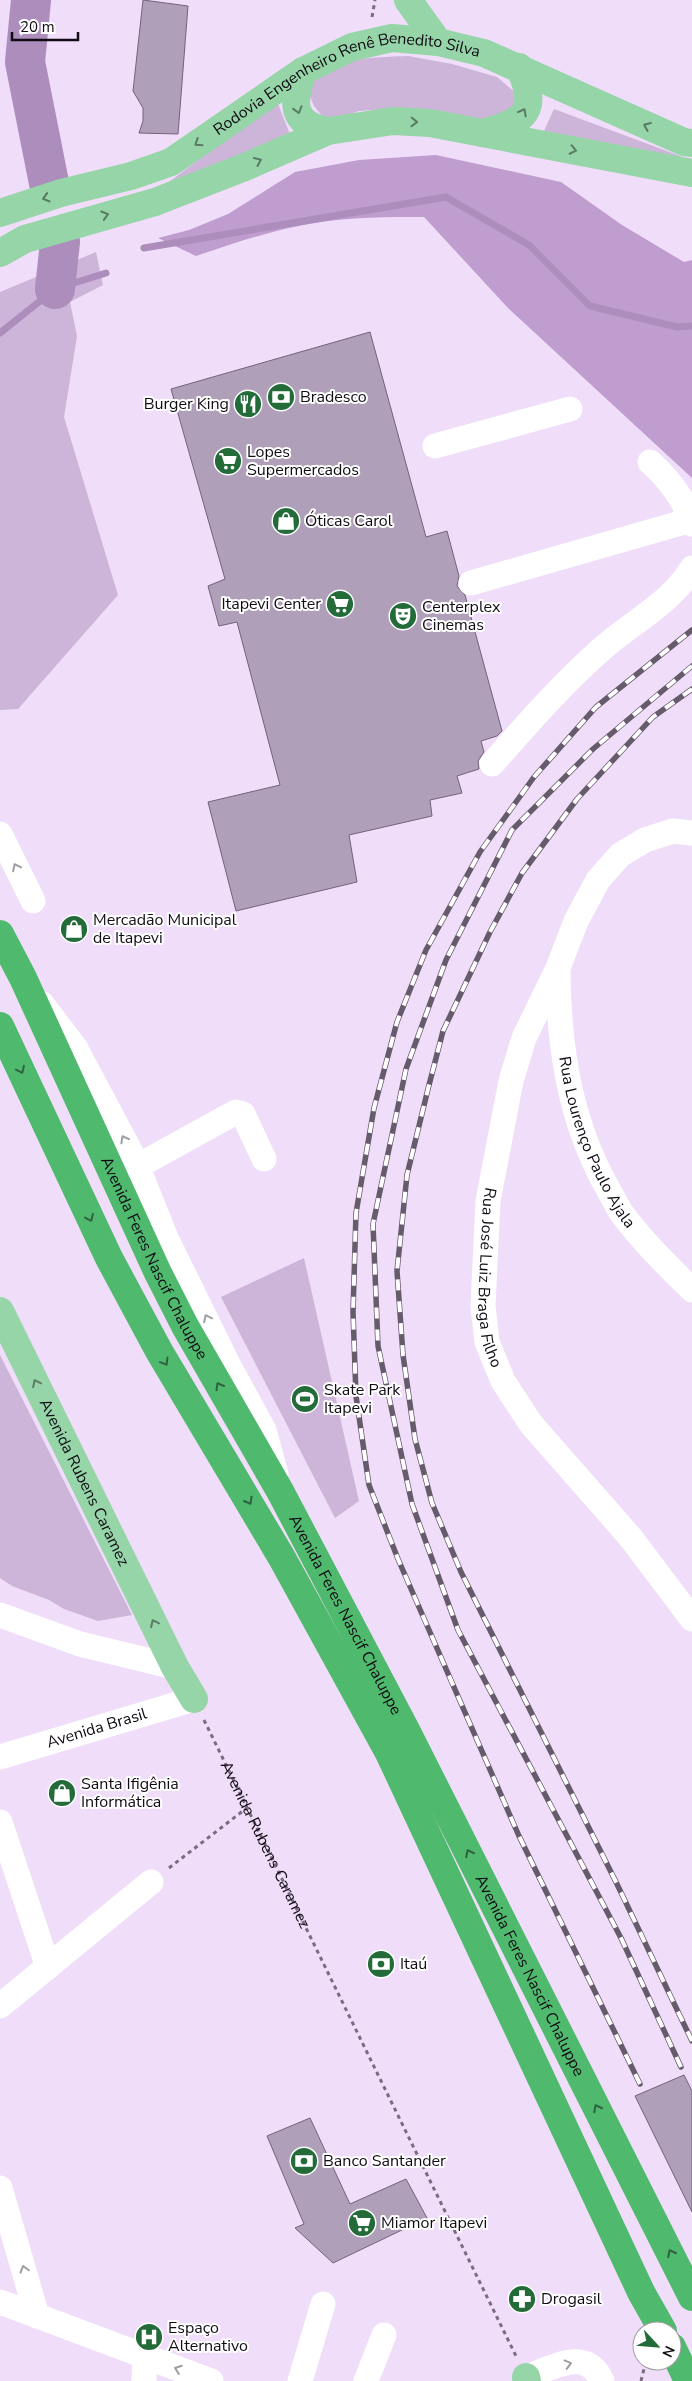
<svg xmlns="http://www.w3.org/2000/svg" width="692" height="2381" font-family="'Nunito Sans',sans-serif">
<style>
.green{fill:#cdb5d9}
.forest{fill:#bf9ecf}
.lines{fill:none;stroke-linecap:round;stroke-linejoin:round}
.stream{stroke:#ac8dbc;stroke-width:7}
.river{stroke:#ac8dbc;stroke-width:40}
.building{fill:#b09fb9;stroke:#72627a}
.path{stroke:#786c7e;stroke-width:3;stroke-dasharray:4 4;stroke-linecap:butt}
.minor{stroke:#fff;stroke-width:25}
.major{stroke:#95d5a7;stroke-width:28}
.highway{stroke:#4fb96d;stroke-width:28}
.rail-casing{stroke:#665b6b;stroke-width:5.5}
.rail{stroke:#fff;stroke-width:4;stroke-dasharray:11;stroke-linecap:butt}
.oneway{stroke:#5a7a65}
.oneway2{stroke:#a09da1}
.oneway3{stroke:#306240}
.labels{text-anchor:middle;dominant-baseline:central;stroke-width:4;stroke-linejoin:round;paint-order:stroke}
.street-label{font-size:16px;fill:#110b14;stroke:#fff}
.poi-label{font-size:16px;fill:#110b14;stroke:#fff;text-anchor:start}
</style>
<rect width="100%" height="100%" fill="#f0ddf9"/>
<g class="green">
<path d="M408,56L452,64L497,77L516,93V109L505,122L399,108L359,111L335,120L323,117L314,106L308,92C309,87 311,81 314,77C328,57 386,57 408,56Z"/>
<path d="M277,101L291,137L161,188Z"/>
<path d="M554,109L683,157L613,148L544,131Z"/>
<path d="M96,252L103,285L70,302L77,336L64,417L118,595L18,709L0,710V292Z"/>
<path d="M304,1258L359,1501L335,1518L221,1297Z"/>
<path d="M0,1355L132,1615L98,1621L64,1609L49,1600L12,1586L0,1578Z"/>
</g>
<path class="forest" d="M436,155L561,182L622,225L684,262L692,260V478L508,308L424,217C388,217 351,217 315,223C275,229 235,243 196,256L158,238L189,230L228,214L295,172L359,160Z"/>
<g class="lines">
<g class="stream">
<path d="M144,248L446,197L529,245L590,306L677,327L692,326"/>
<path d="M0,333L55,289L106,273"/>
</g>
<g class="river">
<path d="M31,0L25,62L49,183"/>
<path d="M55,289L60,242"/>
</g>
</g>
<g class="building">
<path d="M143,0L188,6L178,134L139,133L143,121V108L133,91Z"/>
<path d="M370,332L426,537L447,531L459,576L457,586L465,595L502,731L497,736L481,741L484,752L478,761L479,769L457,776L462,793L430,800L432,816L349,835L357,882L236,911L208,802L280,785L237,622L219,626L208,586L225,579L171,389Z"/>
<path d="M684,2075L692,2091V2212L635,2096Z"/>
<path d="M310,2118L350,2204L406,2179L427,2218L333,2263L295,2228L304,2224L267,2136Z"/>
</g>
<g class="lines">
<g class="path">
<path d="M372,17L375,0"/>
<path id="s1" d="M204,1720L516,2356"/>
<path d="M169,1868L248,1807"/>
<path d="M641,2381L646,2361"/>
</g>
<g class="minor">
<path d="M435,446L570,409"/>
<path d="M650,462C669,479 685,500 692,524"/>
<path d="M471,583L691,520"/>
<path d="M492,764C528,723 563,683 604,647C633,622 672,602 692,568"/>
<path id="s2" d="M692,833L673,831L645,840L620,855L598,880L576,921L558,968L524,1038L511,1081L488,1201L483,1306L487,1342L503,1381L531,1424L631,1538L692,1619"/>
<path d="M0,834L33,901"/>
<path id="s3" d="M558,973C559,1049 570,1122 608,1189C613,1197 617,1207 623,1215C643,1242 668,1266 692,1290"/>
<path d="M42,1004L75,1047L134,1158L166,1238L229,1366L264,1430L276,1474"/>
<path d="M138,1166L236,1112L243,1114L264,1159"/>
<path d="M0,1615L80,1644L175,1667"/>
<path id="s4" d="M0,1757L194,1699"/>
<path d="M0,1822L48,1967"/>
<path d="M0,2006L151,1882"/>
<path d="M0,2188L37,2316"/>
<path d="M0,2302L211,2381"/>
<path d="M526,2377C553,2368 586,2346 602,2381"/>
<path d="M144,2381L145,2357"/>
<path d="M300,2381L323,2304"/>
<path d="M366,2381L384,2335"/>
</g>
<g class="major">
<path d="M408,0L438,42"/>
<path d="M303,71C292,102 290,124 328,131"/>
<path d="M483,133C525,122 540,111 519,67"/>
<path id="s5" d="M0,213L61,193L131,176L171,162L303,71L352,47L392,38L438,42L484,53L684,142L692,143"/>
<path d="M0,253L25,239L155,202L245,167L328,131L393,121L430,123L692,173"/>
<path id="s6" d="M0,1311L175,1667L194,1699"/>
<path d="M526,2377L527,2381"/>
</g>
<g class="highway">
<path id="s7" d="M0,934L23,978L158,1273L185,1326L280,1491L406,1730L692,2297"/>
<path d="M0,1026L109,1258L159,1351L282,1558L389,1753L641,2292L663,2331"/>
<path d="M672,2347L688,2381"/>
</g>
<defs>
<g id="rail">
<path d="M692,689L653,717L577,799L522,873L490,932L443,1031L428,1089L407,1175L397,1271L403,1355L415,1439L432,1503L461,1572L616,1882L692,2041"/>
<path d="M681,2067L621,1938L458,1630L412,1504L378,1346L373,1224L406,1069L446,960L512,830L593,749L692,666"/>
<path d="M640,2084L519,1836L398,1559L369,1485L356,1396L353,1312L356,1213L374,1108L397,1022L426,950L480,852L534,777L596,707L692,630"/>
</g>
</defs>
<use href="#rail" class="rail-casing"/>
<use href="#rail" class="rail"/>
</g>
<defs><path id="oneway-chevron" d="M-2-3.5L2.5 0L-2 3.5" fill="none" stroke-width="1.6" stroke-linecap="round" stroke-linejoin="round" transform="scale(1.25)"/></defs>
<g class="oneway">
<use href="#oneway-chevron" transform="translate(298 110) rotate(73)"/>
<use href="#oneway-chevron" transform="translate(523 112) rotate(-62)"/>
<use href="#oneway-chevron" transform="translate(414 122) rotate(2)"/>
<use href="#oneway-chevron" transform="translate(647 126) rotate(-157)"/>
<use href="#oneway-chevron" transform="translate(198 143) rotate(146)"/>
<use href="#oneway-chevron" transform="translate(573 150) rotate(12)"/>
<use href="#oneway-chevron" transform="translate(258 161) rotate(-24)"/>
<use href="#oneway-chevron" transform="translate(46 198) rotate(163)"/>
<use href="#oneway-chevron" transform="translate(105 215) rotate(-17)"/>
<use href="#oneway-chevron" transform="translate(36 1383) rotate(-116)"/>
<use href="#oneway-chevron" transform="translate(154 1623) rotate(-116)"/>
</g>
<g class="oneway2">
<use href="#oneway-chevron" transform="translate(16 867) rotate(-116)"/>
<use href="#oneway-chevron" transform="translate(124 1139) rotate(-119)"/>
<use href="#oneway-chevron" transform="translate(207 1318) rotate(-116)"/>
<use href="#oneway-chevron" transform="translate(24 2269) rotate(-106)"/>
<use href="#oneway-chevron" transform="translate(568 2364) rotate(-15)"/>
<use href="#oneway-chevron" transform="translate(178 2369) rotate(-160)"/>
</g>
<g class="oneway3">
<use href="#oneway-chevron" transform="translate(21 1070) rotate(65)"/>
<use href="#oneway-chevron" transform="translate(90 1218) rotate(65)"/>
<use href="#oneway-chevron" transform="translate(165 1362) rotate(59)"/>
<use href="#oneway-chevron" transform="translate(219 1386) rotate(-120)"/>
<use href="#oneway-chevron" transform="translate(249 1501) rotate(60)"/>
<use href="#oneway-chevron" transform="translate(469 1853) rotate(-117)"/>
<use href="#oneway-chevron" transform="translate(597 2108) rotate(-117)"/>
<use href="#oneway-chevron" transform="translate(671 2253) rotate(-117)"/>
</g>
<defs>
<symbol id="bank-disc" viewBox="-11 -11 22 22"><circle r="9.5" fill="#236c3a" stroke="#fff"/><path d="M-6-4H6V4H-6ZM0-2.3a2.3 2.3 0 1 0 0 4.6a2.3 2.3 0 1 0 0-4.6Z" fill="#fff"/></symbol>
<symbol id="restaurant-disc" viewBox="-11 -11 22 22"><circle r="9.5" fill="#236c3a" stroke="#fff"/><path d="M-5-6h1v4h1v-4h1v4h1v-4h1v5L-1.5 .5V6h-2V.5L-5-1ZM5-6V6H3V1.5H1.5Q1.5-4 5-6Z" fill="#fff"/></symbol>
<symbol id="supermarket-disc" viewBox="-11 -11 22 22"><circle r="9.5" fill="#236c3a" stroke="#fff"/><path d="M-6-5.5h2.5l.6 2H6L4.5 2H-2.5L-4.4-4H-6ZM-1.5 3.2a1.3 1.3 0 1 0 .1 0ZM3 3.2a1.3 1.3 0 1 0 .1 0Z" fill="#fff"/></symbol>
<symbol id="shop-disc" viewBox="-11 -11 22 22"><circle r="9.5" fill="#236c3a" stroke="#fff"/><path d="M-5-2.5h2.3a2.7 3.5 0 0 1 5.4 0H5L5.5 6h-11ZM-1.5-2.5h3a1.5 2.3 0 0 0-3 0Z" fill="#fff"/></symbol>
<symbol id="theatre-disc" viewBox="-11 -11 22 22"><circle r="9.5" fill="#236c3a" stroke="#fff"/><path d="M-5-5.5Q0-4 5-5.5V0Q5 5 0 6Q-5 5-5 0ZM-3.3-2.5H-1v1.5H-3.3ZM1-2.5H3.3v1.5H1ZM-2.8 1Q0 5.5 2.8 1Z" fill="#fff"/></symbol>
<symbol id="stadium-disc" viewBox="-11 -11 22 22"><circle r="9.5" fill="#236c3a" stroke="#fff"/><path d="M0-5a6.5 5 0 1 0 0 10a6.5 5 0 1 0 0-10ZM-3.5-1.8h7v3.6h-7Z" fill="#fff"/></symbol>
<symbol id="pharmacy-disc" viewBox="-11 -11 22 22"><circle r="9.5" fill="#236c3a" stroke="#fff"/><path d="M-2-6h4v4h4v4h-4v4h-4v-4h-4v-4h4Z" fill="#fff"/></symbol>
<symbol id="hospital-disc" viewBox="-11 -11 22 22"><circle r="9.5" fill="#236c3a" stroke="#fff"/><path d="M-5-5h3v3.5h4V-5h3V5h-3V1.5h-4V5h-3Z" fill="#fff"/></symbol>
</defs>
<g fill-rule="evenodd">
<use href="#bank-disc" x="265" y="381" width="32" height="32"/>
<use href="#restaurant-disc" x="232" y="388" width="32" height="32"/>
<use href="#supermarket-disc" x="212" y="445" width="32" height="32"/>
<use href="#shop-disc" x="270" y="505" width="32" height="32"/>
<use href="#supermarket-disc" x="324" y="588" width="32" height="32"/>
<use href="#theatre-disc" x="387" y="600" width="32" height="32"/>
<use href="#shop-disc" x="58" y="913" width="32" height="32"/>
<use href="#stadium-disc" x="289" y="1383" width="32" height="32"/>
<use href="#shop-disc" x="46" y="1777" width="32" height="32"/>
<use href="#bank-disc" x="365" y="1948" width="32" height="32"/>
<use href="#bank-disc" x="288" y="2145" width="32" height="32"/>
<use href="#supermarket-disc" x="346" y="2207" width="32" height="32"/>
<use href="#pharmacy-disc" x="506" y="2283" width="32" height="32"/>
<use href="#hospital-disc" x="133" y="2321" width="32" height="32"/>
</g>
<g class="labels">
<g class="street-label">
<text stroke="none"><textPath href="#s5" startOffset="378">Rodovia Engenheiro Renê Benedito Silva</textPath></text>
<text stroke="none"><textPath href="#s3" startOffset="176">Rua Lourenço Paulo Ajala</textPath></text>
<text stroke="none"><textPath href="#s7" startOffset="359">Avenida Feres Nascif Chaluppe</textPath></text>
<text stroke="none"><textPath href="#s2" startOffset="530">Rua José Luiz Braga Filho</textPath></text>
<text stroke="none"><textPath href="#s6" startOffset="191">Avenida Rubens Caramez</textPath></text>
<text stroke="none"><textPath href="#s7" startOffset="764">Avenida Feres Nascif Chaluppe</textPath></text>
<text stroke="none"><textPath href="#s4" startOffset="101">Avenida Brasil</textPath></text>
<text stroke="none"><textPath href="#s1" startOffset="139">Avenida Rubens Caramez</textPath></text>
<text stroke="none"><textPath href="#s7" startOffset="1169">Avenida Feres Nascif Chaluppe</textPath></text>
</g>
<g class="poi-label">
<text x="300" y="397">Bradesco</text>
<text x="229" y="404" text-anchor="end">Burger King</text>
<text x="247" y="452">Lopes<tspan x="247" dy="18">Supermercados</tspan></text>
<text x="305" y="521">Óticas Carol</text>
<text x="321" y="604" text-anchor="end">Itapevi Center</text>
<text x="422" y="607">Centerplex<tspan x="422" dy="18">Cinemas</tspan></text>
<text x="93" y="920">Mercadão Municipal<tspan x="93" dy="18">de Itapevi</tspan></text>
<text x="324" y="1390">Skate Park<tspan x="324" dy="18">Itapevi</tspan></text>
<text x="81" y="1784">Santa Ifigênia<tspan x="81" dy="18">Informática</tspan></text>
<text x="400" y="1964">Itaú</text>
<text x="323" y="2161">Banco Santander</text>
<text x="381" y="2223">Miamor Itapevi</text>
<text x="541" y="2299">Drogasil</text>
<text x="168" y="2328">Espaço<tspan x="168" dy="18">Alternativo</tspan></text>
</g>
</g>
<g transform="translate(657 2346) rotate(116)"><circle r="24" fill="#ffffff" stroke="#a09da1"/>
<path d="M0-4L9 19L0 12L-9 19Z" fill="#236c3a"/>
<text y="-8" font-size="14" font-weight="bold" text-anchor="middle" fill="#110b14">N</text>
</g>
<path d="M12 32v8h66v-8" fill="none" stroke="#110b14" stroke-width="2.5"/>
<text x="20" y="32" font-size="15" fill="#110b14" stroke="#ffffff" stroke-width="4" paint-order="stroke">20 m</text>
</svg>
